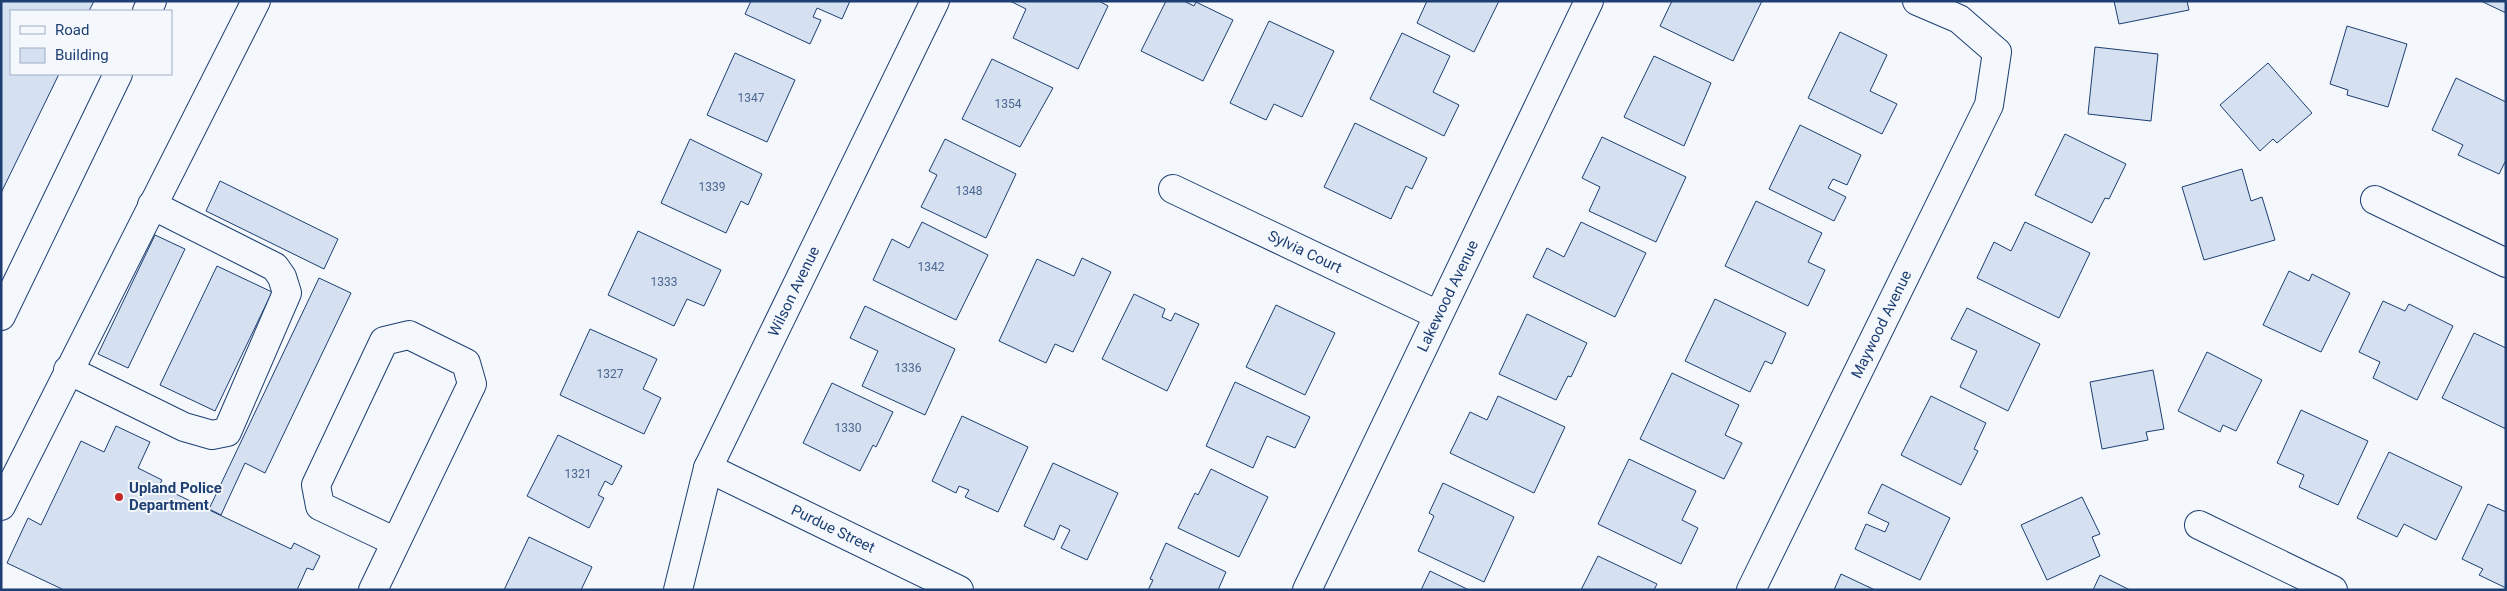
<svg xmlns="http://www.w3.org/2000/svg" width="2507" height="591" font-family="Roboto,sans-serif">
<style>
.building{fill:#d5e0f0;stroke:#1d3f73}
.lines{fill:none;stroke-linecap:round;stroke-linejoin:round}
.minor-casing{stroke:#1d3f73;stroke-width:30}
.minor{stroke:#f4f7fb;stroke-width:28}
.poi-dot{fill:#c62828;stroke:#f4f7fb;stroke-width:2}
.labels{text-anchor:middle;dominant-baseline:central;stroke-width:4;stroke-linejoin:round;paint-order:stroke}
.number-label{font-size:12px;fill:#4b6792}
.street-label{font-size:15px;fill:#1d3f73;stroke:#f4f7fb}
.poi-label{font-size:15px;font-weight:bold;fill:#1d3f73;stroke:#f4f7fb;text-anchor:start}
</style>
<rect width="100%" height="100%" fill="#f4f7fb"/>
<g class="building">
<path d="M1,1H94L89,11H11V74H59L1,193Z"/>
<path d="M751,1H850L842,19L817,8L813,17L821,20L810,44L745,14Z"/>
<path d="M1010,1H1099L1108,6L1078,69L1013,38L1026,9Z"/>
<path d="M1166,1H1184L1194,6L1196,2L1233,20L1203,81L1141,51Z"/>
<path d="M1427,1H1499L1474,52L1417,23Z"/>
<path d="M1672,1H1762L1733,61L1660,26Z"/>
<path d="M2114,1H2187L2189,10L2119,24Z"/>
<path d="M2481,1H2506V13Z"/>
<path d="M1269,21L1334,51L1302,117L1274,104L1266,120L1230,103Z"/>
<path d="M2347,26L2407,44L2388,107L2347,95L2348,90L2330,84Z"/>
<path d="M1840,32L1887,55L1870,91L1897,104L1882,134L1808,98Z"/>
<path d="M1402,33L1450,56L1433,92L1459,105L1444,136L1370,99Z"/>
<path d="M2095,47L2158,54L2151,121L2088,114Z"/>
<path d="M735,53L795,80L767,142L707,115Z"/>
<path d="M1654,56L1711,83L1684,146L1624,117Z"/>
<path d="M992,59L1053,88L1020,147L962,119Z"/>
<path d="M2268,63L2312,113L2277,143L2273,139L2260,151L2220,105Z"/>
<path d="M2456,78L2506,102V160L2499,174L2458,155L2463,145L2432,130Z"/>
<path d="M1355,123L1427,158L1412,189L1406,186L1391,219L1324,187Z"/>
<path d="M1800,125L1861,155L1847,185L1833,179L1828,188L1846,197L1834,221L1769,189Z"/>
<path d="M2065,134L2126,164L2109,199L2105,198L2092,223L2035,195Z"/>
<path d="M1602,137L1686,177L1656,242L1589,211L1600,187L1582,178Z"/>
<path d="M690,139L762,174L748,205L741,201L726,233L661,203Z"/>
<path d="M945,139L1016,174L986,238L921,207L937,175L929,171Z"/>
<path d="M2242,169L2251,201L2262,197L2275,240L2204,260L2182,187Z"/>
<path d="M220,181L338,239L324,269L206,211Z"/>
<path d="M1756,201L1822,233L1808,262L1825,270L1808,306L1725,266Z"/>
<path d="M922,222L988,255L956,320L873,280L892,239L909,248Z"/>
<path d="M1581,222L1646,253L1615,317L1533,277L1547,248L1564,257Z"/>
<path d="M2025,222L2090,253L2059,318L1977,278L1994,242L2011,251Z"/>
<path d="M638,231L721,270L704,306L687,299L674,326L608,295Z"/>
<path d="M155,235L185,249L128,368L98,354Z"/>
<path d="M1082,258L1111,272L1073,352L1055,344L1046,363L999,341L1037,259L1074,276Z"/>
<path d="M217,266L272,292L215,411L160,385Z"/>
<path d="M2289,271L2309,281L2312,274L2350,293L2321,352L2263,325Z"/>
<path d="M319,278L351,293L265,473L245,463L221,515L209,509Z"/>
<path d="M1134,294L1165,309L1162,317L1171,321L1175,313L1199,324L1167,391L1102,359Z"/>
<path d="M1715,299L1786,333L1772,364L1765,361L1750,392L1685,361Z"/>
<path d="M2383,301L2405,311L2409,304L2453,326L2417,400L2373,378L2380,362L2359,352Z"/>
<path d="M1276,305L1335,333L1305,395L1246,367Z"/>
<path d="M865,306L955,349L925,415L862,386L878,351L850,338Z"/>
<path d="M1967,308L2040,344L2008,411L1960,387L1977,351L1951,339Z"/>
<path d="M1527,314L1587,343L1571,377L1568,376L1556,400L1499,374Z"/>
<path d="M590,329L657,359L643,389L661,398L644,434L560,395Z"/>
<path d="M2474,333L2506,348V429L2442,398Z"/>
<path d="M2207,352L2262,380L2236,431L2223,425L2220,432L2178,411Z"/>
<path d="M2153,370L2164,429L2146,432L2148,440L2102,449L2090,382Z"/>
<path d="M1672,373L1739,405L1725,435L1742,443L1724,479L1640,439Z"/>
<path d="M1235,382L1310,417L1295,448L1267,436L1253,468L1206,446Z"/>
<path d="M832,383L893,412L876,447L873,445L860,471L803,443Z"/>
<path d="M1498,396L1565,427L1534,493L1450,453L1470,412L1487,420Z"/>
<path d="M1931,396L1986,423L1974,449L1978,451L1961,485L1901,455Z"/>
<path d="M2301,410L2368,441L2338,505L2299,487L2304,475L2277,463Z"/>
<path d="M962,416L1028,447L998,512L965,497L969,490L959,486L956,493L932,481Z"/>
<path d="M116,426L150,442L138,468L162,480L159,486L291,549L294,543L320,556L313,570L307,568L297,590H64L7,563L28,518L41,525L81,441L104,452Z"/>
<path d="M558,435L622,466L612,485L605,481L598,495L604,498L589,528L527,496Z"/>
<path d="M2389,452L2462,487L2436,540L2404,524L2397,537L2357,518Z"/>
<path d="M1629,459L1696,491L1682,520L1698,528L1681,564L1598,524Z"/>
<path d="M1053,463L1118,493L1087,560L1061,548L1070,530L1060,525L1054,540L1024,526Z"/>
<path d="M1211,469L1268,497L1239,557L1178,528L1195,493L1198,495Z"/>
<path d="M1443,483L1514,517L1484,582L1418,551L1434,516L1429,513Z"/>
<path d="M1882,484L1950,518L1920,580L1855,549L1866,524L1885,532L1889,523L1868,513Z"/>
<path d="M2082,497L2100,534L2092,537L2100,556L2047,580L2021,525Z"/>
<path d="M2488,504L2506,512V588L2479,575L2483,569L2462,559Z"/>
<path d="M529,537L592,567L581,590H504Z"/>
<path d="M1166,543L1226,572L1218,590H1148L1153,580L1150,579Z"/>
<path d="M1598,556L1657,584L1654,590H1581Z"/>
<path d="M1430,571L1469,590H1421Z"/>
<path d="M1841,574L1875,590H1834Z"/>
<path d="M2100,575L2130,590H2093Z"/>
</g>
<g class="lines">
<defs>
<g id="minor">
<path d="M147,11L152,1"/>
<path id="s1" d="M1173,189L1438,315"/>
<path d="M2375,200L2506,263"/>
<path d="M1,316L118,74"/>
<path d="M68,370L184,427L212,435L227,432L287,293L282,277L275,267L152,205"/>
<path id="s2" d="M708,468L959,590"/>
<path d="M1,506L256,1"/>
<path d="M2199,525L2333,590"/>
<path d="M373,590L472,384L466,363L409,335L384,341L316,485L320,506L396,542"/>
<path id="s3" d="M678,590L708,468L935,1"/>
<path id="s4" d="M1307,590L1589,1"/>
<path id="s5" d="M1751,590L1989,105L1997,52L1959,19L1917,1"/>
</g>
</defs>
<use href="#minor" class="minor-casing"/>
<use href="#minor" class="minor"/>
</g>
<circle class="poi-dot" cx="119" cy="497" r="5"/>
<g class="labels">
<g class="number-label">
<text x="751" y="98">1347</text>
<text x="1008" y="104">1354</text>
<text x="712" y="187">1339</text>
<text x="969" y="191">1348</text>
<text x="931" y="267">1342</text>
<text x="664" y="282">1333</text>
<text x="908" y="368">1336</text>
<text x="610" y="374">1327</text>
<text x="848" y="428">1330</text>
<text x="578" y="474">1321</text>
</g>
<g class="street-label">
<text stroke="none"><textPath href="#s1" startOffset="146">Sylvia Court</textPath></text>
<text stroke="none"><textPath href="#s3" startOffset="322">Wilson Avenue</textPath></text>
<text stroke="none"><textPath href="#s4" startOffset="326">Lakewood Avenue</textPath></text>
<text stroke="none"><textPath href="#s5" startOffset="296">Maywood Avenue</textPath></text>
<text stroke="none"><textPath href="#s2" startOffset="139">Purdue Street</textPath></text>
</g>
<g class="poi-label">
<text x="129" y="488">Upland Police<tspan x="129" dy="17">Department</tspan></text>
</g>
</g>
<rect width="2507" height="591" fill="none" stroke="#1d3f73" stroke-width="5"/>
<rect x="10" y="10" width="162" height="65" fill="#f4f7fb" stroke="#9eadc5"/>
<rect x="20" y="26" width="25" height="8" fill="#f4f7fb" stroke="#9eadc5"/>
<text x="55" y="35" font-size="15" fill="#1d3f73">Road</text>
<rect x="20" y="48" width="25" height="15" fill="#d5e0f0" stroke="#9eadc5"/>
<text x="55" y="60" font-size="15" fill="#1d3f73">Building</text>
</svg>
